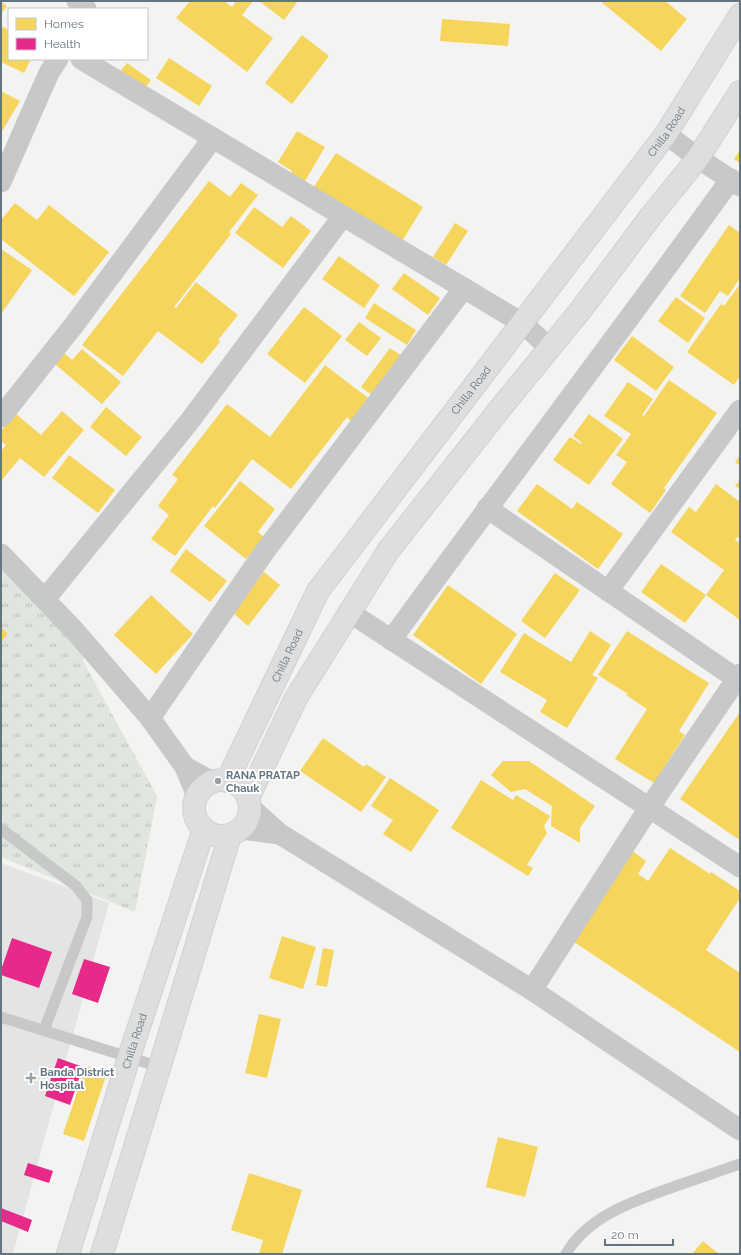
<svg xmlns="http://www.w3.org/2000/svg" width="741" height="1255" font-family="Raleway,sans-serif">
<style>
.built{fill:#e3e5e4}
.grass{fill:url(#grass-tufts)}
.homes{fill:#f6d55c}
.health{fill:#e7298a}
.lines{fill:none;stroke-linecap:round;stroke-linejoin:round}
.secondary-casing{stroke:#d0d1d1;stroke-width:24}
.service{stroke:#c7c8c9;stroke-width:11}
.minor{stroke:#c7c8c9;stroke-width:21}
.secondary{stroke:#dddedd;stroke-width:22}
.poi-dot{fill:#97a1a8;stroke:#fff;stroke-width:1.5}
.labels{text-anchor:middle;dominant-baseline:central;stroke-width:4;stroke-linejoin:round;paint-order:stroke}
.street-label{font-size:11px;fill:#657580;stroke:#fff}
.poi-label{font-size:11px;font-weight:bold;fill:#657580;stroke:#fff;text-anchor:start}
</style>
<defs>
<pattern id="grass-tufts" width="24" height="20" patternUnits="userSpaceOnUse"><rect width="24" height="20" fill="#e1e5df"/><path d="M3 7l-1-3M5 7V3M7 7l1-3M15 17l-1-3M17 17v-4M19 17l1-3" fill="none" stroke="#babeba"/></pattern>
</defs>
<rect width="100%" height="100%" fill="#f3f3f1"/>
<path class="built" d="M1,863L109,903L13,1254H1Z"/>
<path class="grass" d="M1,561L86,645L83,661L157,796L135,912L1,857Z"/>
<g class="homes">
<path d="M190,1H224L232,7L236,1H253L242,15L273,38L247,72L176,18Z"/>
<path d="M259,1H298L284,20Z"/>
<path d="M600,1H665L687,19L661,51Z"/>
<path d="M1,2L7,6L1,14Z"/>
<path d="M442,19L510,24L508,46L440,41Z"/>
<path d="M1,26L9,30V59H31L24,73L1,62Z"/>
<path d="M302,35L329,56L292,104L265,83Z"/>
<path d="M169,58L212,86L199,106L156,78Z"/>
<path d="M127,63L151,80L143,90L119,73Z"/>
<path d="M1,91L20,101L1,133Z"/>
<path d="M297,131L325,147L305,181L291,173L292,171L278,162Z"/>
<path d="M740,150V163L734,159Z"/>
<path d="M336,153L423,207L401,243L313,188Z"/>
<path d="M209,181L230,197L241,183L258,195L229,232L231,234L174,307L176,308L196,282L238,315L218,340L220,342L202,364L158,331L123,376L82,345Z"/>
<path d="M15,203L37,220L49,205L109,252L74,296L1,239V220Z"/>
<path d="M254,207L282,227L291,216L311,231L283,268L235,233Z"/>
<path d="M455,223L468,231L446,265L433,257Z"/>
<path d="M729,225L740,233V278L728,296L720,291L705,313L680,296Z"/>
<path d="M1,249L32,270L1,314Z"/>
<path d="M339,256L380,285L364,308L322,279Z"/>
<path d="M404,273L440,298L428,315L392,289Z"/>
<path d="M740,284V376L734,385L687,352L721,304L724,306Z"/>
<path d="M676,297L705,318L688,343L658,321Z"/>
<path d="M374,303L416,330L407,345L365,318Z"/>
<path d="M304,307L342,336L305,383L267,354Z"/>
<path d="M359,322L381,338L367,356L345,340Z"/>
<path d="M632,336L674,367L656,391L614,360Z"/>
<path d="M390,348L405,358L376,398L361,387Z"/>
<path d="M82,349L121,382L102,404L55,364L64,353L72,360Z"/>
<path d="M325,365L372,401L354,424L347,417L291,489L252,459L215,508L213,506L175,556L151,539L169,515L158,506L178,479L172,475L227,404L270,437Z"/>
<path d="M669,380L717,413L664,488L666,490L650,513L611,484L627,462L616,455L631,434L604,416L628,382L653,399L642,415L644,416Z"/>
<path d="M106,407L142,437L126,456L90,427Z"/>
<path d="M62,411L84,430L44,477L20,458L1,481V451L6,445L1,441V431L16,414L41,435Z"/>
<path d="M589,414L623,439L589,485L553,460L570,437L581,444L582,443L573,436Z"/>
<path d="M69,455L115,490L98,513L52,478Z"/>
<path d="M740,455V466L735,462Z"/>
<path d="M740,480V489L735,486Z"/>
<path d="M240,481L275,509L258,532L264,537L246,559L204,526Z"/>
<path d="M537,484L572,509L577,502L623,534L598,569L517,511Z"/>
<path d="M716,484L740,502V539L737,537L735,540L740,543V620L706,595L724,570L671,532L689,507L696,512Z"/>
<path d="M186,549L227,581L210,602L170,571Z"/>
<path d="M661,564L706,595L685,623L641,592Z"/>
<path d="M264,572L280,585L248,626L232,612Z"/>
<path d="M555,573L580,590L545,638L521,621Z"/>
<path d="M448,585L517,634L481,684L413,635Z"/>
<path d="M151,595L193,634L156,674L114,635Z"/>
<path d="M1,627L8,634L1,642Z"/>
<path d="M590,631L611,645L592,675L598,678L567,728L540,712L547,700L500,672L524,633L571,662Z"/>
<path d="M627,631L709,683L679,731L685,735L654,783L615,759L647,709L626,695L628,694L598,675Z"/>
<path d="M740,712V836L738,839L680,799Z"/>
<path d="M323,738L364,767L366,764L386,777L361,812L300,771Z"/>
<path d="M503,761H529L595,806L580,828V843L551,826L552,806L525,789L511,792L491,775Z"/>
<path d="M390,778L439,810L411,852L383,834L393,820L371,806Z"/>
<path d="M481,780L513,800L516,795L550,816L544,826L547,833L527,865L533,868L528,876L451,828Z"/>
<path d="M670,848L710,874L711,872L740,891V898L706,950L740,973V1052L571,940L631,850L646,861L638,874L648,881Z"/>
<path d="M282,936L316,947L303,989L269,978Z"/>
<path d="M323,948L334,950L327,987L316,985Z"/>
<path d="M259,1014L281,1019L267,1078L245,1073Z"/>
<path d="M86,1066L107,1073L84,1141L63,1134Z"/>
<path d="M498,1137L538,1147L525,1197L486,1187Z"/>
<path d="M249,1173L302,1190L282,1254H259L263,1240L231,1230Z"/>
<path d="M703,1241L719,1254H692Z"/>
</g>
<g class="health">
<path d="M12,938L52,952L39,988L1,975V970Z"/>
<path d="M84,959L110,967L98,1003L72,994Z"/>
<path d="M58,1058L83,1067L70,1105L45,1096Z"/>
<path d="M28,1163L53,1171L49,1183L24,1175Z"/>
<path d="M1,1208L32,1220L28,1232L1,1221Z"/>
</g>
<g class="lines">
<defs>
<g id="secondary">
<circle cx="222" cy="808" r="28"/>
<path id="s1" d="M227,781L318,591L666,134L740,15"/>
<path d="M248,798L296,698L388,551L503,405L580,311L651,216L698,158L740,92"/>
<path id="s2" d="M68,1254L129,1057L204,829"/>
<path d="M102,1254L165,1049L230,835"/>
</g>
</defs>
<use href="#secondary" class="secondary-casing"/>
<g class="service">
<path d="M1,829L76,886L87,900V917L44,1030"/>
<path d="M1,1017L160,1067"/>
<path d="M566,1254C588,1215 637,1200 676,1186C697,1179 719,1171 740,1164"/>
</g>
<g class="minor">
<path d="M77,1L86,9"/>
<path d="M81,59L522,323L550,348"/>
<path d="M666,134L698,158L740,186"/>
<path d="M1,182L40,93L50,71L58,59"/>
<path d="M1,417L74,325L213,138"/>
<path d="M487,508L740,681"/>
<path d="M1,554L74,630L150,718L185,767"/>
<path d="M608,591L740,410"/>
<path d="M45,599L189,422L343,216"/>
<path d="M349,612L740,867"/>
<path d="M391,640C503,486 619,334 731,179"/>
<path d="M150,718L265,551L464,288"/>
<path d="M197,796L185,767L213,782"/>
<path d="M241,829L280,834L250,807"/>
<path d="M280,834L532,990L740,1130"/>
<path d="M532,990L649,808L740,674"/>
</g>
<use href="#secondary" class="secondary"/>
</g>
<g class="poi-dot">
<circle cx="218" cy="781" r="4"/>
<path d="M29 1072h4v4h4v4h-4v4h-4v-4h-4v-4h4z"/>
</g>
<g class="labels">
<g class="street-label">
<text stroke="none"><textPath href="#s1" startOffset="787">Chilla Road</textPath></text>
<text stroke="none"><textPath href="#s1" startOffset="463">Chilla Road</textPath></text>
<text stroke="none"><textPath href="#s1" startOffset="139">Chilla Road</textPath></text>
<text stroke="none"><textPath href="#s2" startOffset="223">Chilla Road</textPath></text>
</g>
<g class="poi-label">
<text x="226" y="775">RANA PRATAP<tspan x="226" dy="13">Chauk</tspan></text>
<text x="40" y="1072">Banda District<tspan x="40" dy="13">Hospital</tspan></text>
</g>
</g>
<rect width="741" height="1255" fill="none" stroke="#657580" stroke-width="4"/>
<rect x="8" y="8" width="140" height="52" fill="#ffffff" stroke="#c1c8cc"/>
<rect x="16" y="18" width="20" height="12" fill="#f6d55c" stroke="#c1c8cc"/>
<text x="44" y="28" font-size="12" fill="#657580">Homes</text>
<rect x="16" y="38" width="20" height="12" fill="#e7298a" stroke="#c1c8cc"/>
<text x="44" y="48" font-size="12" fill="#657580">Health</text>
<path d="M605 1239v6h68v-6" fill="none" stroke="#657580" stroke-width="2"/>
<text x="611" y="1239" font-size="12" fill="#657580" stroke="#ffffff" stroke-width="3" paint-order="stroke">20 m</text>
</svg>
